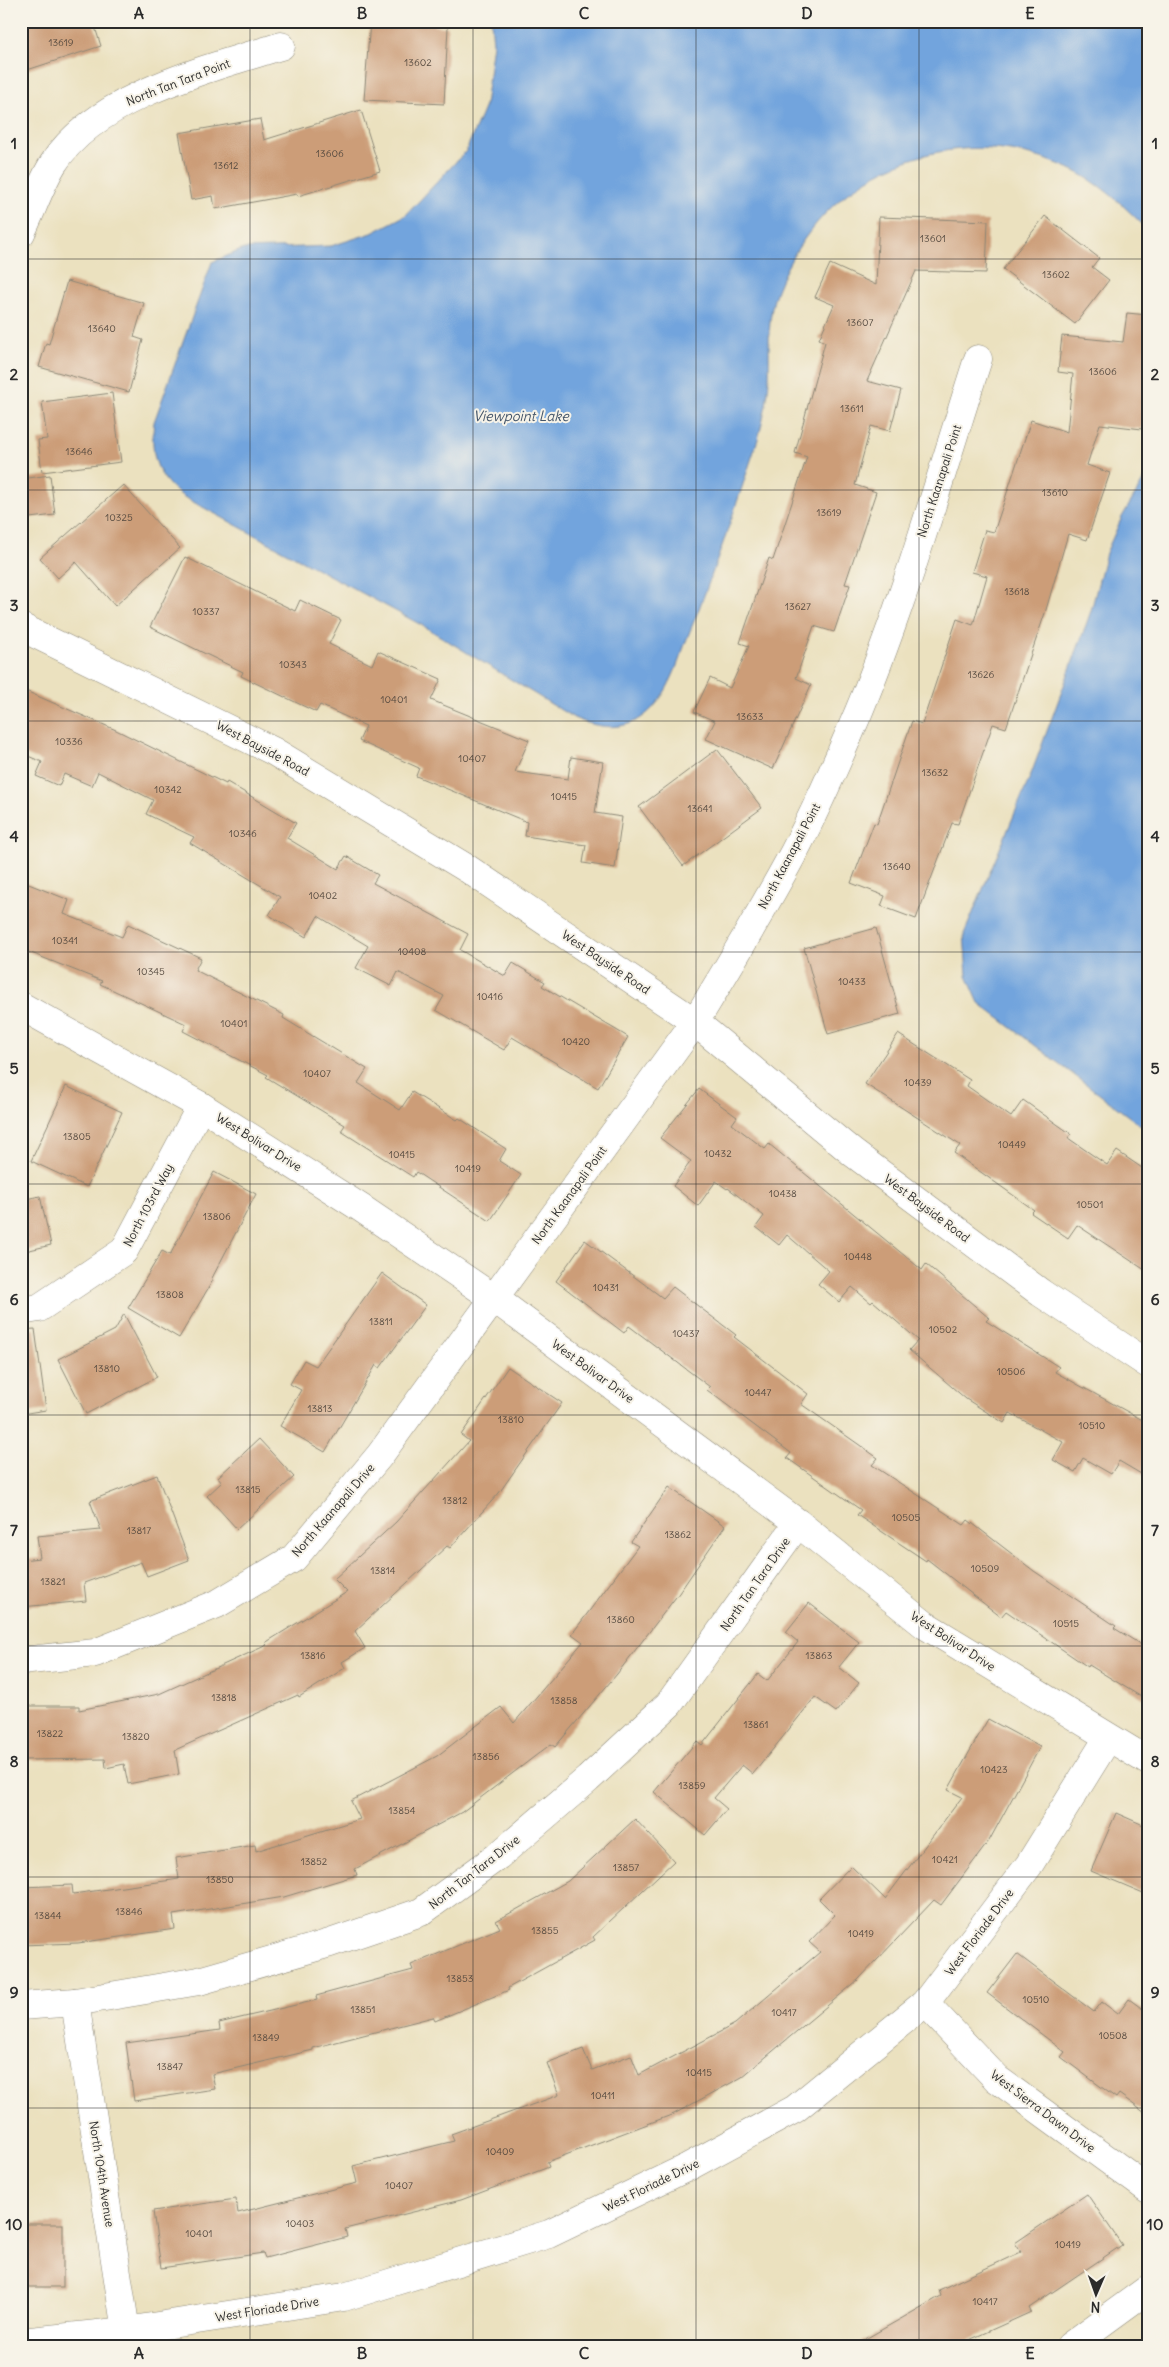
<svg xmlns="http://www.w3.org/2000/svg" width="1169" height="2367" font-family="Delius,sans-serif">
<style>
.water{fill:#72a4dd;stroke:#4e6884}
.building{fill:#cc9d78}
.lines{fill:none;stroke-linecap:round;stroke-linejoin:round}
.minor-casing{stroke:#8b8675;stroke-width:29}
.minor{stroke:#fff;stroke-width:28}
.grid{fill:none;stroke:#2b2b2b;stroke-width:1;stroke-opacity:0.55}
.labels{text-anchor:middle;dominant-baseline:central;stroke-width:4;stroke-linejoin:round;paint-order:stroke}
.number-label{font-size:10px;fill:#53483e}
.street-label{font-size:12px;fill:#2b2b2b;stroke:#f7f3e8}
.water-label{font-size:14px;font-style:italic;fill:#445569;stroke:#f7f3e8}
.neatline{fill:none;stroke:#2b2b2b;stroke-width:2}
.grid-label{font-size:16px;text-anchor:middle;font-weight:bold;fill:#2b2b2b}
</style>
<rect width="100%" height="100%" fill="#f7f3e8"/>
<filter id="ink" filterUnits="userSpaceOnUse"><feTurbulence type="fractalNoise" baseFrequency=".02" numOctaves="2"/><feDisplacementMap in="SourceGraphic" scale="10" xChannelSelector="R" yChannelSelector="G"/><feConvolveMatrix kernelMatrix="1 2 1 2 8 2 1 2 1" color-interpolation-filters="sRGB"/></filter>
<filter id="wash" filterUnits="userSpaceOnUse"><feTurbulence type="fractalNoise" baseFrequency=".0096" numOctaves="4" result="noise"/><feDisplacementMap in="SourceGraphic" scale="20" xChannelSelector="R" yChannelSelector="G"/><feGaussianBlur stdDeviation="1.12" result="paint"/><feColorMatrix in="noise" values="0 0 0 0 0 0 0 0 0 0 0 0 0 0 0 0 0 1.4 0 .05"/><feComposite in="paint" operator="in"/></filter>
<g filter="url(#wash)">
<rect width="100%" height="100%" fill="#ebe1bf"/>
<g class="water">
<path d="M491,21H1148V230C1124,206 1100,182 1068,168C951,116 823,171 777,290C766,320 770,348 769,379C768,400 763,419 758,439C736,505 715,571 688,636C678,662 669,696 645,715C624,732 597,728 574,718L425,627L184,497C156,478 150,455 154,422L212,262L244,249L331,246L372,233L406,215L466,151L485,106L493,43Z"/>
<path d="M1148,473V1131L979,1003L967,976L964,934L1030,777L1073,661L1091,611L1106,553L1122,517Z"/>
</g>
<g id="blocks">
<g class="building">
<path d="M21,21H93L101,46L21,72Z"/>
<path d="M370,21H434V26L448,27L444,104L364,100Z"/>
<path d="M361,110L380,171L298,196L297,194L215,209L213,196L191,200L179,133L260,119L264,140Z"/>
<path d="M1045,216L1099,258L1092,267L1109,280L1075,324L1003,269Z"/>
<path d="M879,217L988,221L986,273L916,271L867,381L901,390L890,431L871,426L855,485L876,492L845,584L850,585L834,632L814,626L796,678L811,685L773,769L706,739L715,721L694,712L710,678L730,688L749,646L740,643L769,558L773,560L807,457L795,453L825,342L819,339L834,305L815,297L830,264L876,285Z"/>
<path d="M67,281L144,303L134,337L143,340L129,392L39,367L46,343L49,344Z"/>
<path d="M1127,313L1148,315V371L1142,429L1100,424L1087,465L1110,473L1087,540L1068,534L1045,613L1006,728L993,724L958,824L952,823L916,919L881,906L885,896L851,883L874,823L877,824L912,721L922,724L957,619L973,625L987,576L972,572L985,530L994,532L1031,420L1067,432L1073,374L1058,372L1062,336L1123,342Z"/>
<path d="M112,393L121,462L42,472L38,440L47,439L42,402Z"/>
<path d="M50,475L55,515L21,519V479Z"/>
<path d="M123,485L180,548L115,606L76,562L58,578L40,558Z"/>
<path d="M185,557L295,611L300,600L341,620L329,644L372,665L378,651L441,679L431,700L529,740L515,772L568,779L571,757L603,762L595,813L622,817L615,868L583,863L586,845L525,836L527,822L416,776L419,768L359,741L366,726L320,705L316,712L241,676L243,672L150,627Z"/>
<path d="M21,689L116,730L226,784L227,782L296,823L287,838L338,869L346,856L378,875L373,883L468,934L460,950L505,976L513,963L545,982L542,986L628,1037L598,1088L512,1037L504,1050L436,1010L444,996L398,972L391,986L356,968L368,946L318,916L306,937L269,915L280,897L190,843L194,837L146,814L153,800L98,772L92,786L64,774L59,786L36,776L42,762L21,753Z"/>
<path d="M717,749L762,808L683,866L639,807Z"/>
<path d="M21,881L69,900L64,914L122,937L128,924L201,958L195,970L284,1015L283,1018L367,1069L358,1083L400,1110L412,1092L457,1120L459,1118L506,1149L499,1161L521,1175L490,1221L416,1172L413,1177L341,1131L345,1125L266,1077L268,1075L183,1031L186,1024L100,984L102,981L21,949Z"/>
<path d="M876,928L900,1014L828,1034L804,948Z"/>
<path d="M898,1034L970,1080L967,1086L1011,1117L1023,1100L1071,1134L1068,1138L1107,1165L1117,1151L1148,1172V1272L1077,1225L1068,1238L1031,1213L1034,1210L954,1153L960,1145L865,1084Z"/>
<path d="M66,1086L122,1112L87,1187L31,1161Z"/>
<path d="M699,1089L737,1117L732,1124L765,1149L769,1144L922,1270L926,1264L989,1318L986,1321L1059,1367L1055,1372L1148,1423V1478L1119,1461L1111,1474L1083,1458L1075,1472L1053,1460L1063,1442L1010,1413L1004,1423L966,1399L909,1350L918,1340L873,1301L871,1303L852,1287L839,1302L818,1284L829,1271L787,1235L779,1245L756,1227L764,1216L728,1188L727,1189L716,1181L698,1206L673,1186L691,1161L660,1138Z"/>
<path d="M214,1172L256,1194L211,1280H213L179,1338L128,1308L162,1251L170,1255Z"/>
<path d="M40,1196L51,1245L21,1252V1200Z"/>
<path d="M585,1240L663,1298L673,1287L736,1335L734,1337L808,1394L801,1404L878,1458L872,1465L964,1525L968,1520L1034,1571L1116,1626L1114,1628L1148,1649V1701L1089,1665L1088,1667L1006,1611L1001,1617L927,1559L926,1561L857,1515L861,1510L787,1458L791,1453L707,1390L710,1387L629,1326L624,1333L556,1281Z"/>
<path d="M382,1273L426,1305L380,1368L376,1365L325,1452L280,1426L301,1390L290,1384L304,1360L316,1366Z"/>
<path d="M124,1314L157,1377L86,1414L58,1359L115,1330Z"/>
<path d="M35,1329L46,1410L21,1414V1330Z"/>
<path d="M508,1367L562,1403L499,1493L450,1548L447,1546L355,1631L365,1648L342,1662L345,1668L299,1697L298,1695L175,1750L179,1774L128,1784L124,1764L106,1768L105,1759L21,1760V1706H79V1710L159,1694L267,1645L265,1643L347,1592L334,1579L396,1522L469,1441L461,1435Z"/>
<path d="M259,1439L294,1477L237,1529L207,1496L222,1482L218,1477Z"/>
<path d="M157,1475L189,1560L147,1576L141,1562L84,1583L86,1601L21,1607V1560L40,1558L37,1536L101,1530L90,1501Z"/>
<path d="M669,1487L725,1526L679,1593L617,1674L555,1747L551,1744L462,1812L355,1869L357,1875L284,1897L173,1915L175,1929L78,1943L21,1945V1887L72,1885L73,1894L179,1879L176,1858L255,1845L256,1851L360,1819L351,1801L437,1756L501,1707L514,1723L583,1642L572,1634L638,1546L631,1542Z"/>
<path d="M809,1603L859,1642L839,1667L859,1683L836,1712L815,1697L753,1774L742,1765L714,1798L727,1809L705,1835L654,1792L697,1741L702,1745L758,1674L767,1681L798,1642L786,1632Z"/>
<path d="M988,1719L1040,1747L989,1841L941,1905L934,1900L858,1980L742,2077L674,2114L547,2162L549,2167L461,2200L345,2229L347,2237L265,2258L263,2253L161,2268L153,2211L236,2199L238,2213L357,2183L353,2166L454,2141L451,2134L559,2095L547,2063L583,2049L592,2070L631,2055L639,2075L735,2024L820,1952L809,1942L835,1915L819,1899L851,1866L885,1899L962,1797L948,1790Z"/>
<path d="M1116,1813L1148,1827V1895L1091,1871Z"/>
<path d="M635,1819L674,1861L593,1937L595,1940L508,1988L509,1990L435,2021L433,2017L313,2048V2050L212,2074L215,2089L134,2101L126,2043L220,2030L219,2023L317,2000L316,1996L413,1970L411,1965L500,1928L496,1921L568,1881Z"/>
<path d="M1017,1954L1094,2012L1102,2002L1118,2014L1129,1999L1148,2013V2115L1119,2094L1116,2098L1061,2057L1065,2052L987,1993Z"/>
<path d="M1087,2194L1122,2245L1029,2308L1031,2312L956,2346H853L941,2296L939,2290L1021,2252L1015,2243Z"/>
<rect x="21" y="2224" width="42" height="63"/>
</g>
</g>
</g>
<g filter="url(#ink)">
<use href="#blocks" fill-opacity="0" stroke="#8b8675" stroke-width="1"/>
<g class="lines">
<defs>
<g id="minor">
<path d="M21,233C32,211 40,185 53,164C96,96 207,69 281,46"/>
<path d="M21,627L273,751L468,869L695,1022L853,1153L1041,1293L1148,1364"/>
<path d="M21,1006L201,1106L361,1208L495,1299L798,1523L925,1625L1148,1761"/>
<path d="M21,1311L39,1308L124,1251L201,1106"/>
<path d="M21,1661L95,1653L217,1604L294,1558L380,1455L695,1022C729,966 763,910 794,852C818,806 839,758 859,711C906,597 940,477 978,359"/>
<path d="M75,2002L126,2331L131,2346"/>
<path d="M925,2003L997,2079L1148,2189"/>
<path d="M21,2006L75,2002L199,1981L330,1943L421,1912L498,1856L588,1779L669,1704L798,1523"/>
<path d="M21,2342L126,2331L344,2297L549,2234L688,2167L795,2109L925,2003L1029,1865L1108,1738"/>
<path d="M1070,2346L1148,2289"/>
</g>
</defs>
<use href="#minor" class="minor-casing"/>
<use href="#minor" class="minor"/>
</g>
</g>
<path class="grid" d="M250,21V2346M473,21V2346M696,21V2346M919,21V2346M21,259H1148M21,490H1148M21,721H1148M21,952H1148M21,1184H1148M21,1415H1148M21,1646H1148M21,1877H1148M21,2108H1148"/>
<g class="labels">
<g class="number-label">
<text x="61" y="42">13619</text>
<text x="418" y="62">13602</text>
<text x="330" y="153">13606</text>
<text x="226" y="165">13612</text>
<text x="933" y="238">13601</text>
<text x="1056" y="274">13602</text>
<text x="860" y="322">13607</text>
<text x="102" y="328">13640</text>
<text x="1103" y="371">13606</text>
<text x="852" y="408">13611</text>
<text x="79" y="451">13646</text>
<text x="1055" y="492">13610</text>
<text x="829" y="512">13619</text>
<text x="119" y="517">10325</text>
<text x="1017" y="591">13618</text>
<text x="798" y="606">13627</text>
<text x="206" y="611">10337</text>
<text x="293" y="664">10343</text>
<text x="981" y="674">13626</text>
<text x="394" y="699">10401</text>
<text x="750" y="716">13633</text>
<text x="69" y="741">10336</text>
<text x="472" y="758">10407</text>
<text x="935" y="772">13632</text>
<text x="168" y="789">10342</text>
<text x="564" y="796">10415</text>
<text x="700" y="808">13641</text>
<text x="243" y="833">10346</text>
<text x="897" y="866">13640</text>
<text x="323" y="895">10402</text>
<text x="65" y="940">10341</text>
<text x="412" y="951">10408</text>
<text x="151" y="971">10345</text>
<text x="852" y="981">10433</text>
<text x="490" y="996">10416</text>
<text x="234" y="1023">10401</text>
<text x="576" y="1041">10420</text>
<text x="317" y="1073">10407</text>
<text x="918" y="1082">10439</text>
<text x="77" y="1136">13805</text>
<text x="1012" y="1144">10449</text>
<text x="718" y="1153">10432</text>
<text x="402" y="1154">10415</text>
<text x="468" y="1168">10419</text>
<text x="783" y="1193">10438</text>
<text x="1090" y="1204">10501</text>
<text x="217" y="1216">13806</text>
<text x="858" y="1256">10448</text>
<text x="606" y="1287">10431</text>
<text x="170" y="1294">13808</text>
<text x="381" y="1321">13811</text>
<text x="943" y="1329">10502</text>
<text x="686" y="1333">10437</text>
<text x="107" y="1368">13810</text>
<text x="1011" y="1371">10506</text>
<text x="758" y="1392">10447</text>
<text x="320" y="1408">13813</text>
<text x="511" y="1419">13810</text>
<text x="1092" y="1425">10510</text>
<text x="248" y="1489">13815</text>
<text x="455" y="1500">13812</text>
<text x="906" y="1517">10505</text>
<text x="139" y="1530">13817</text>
<text x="678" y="1534">13862</text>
<text x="985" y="1568">10509</text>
<text x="383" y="1570">13814</text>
<text x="53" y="1581">13821</text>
<text x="621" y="1619">13860</text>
<text x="1066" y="1623">10515</text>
<text x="313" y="1655">13816</text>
<text x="819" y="1655">13863</text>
<text x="224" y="1697">13818</text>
<text x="564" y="1700">13858</text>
<text x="756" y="1724">13861</text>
<text x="50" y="1733">13822</text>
<text x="136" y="1736">13820</text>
<text x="486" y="1756">13856</text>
<text x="994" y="1769">10423</text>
<text x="692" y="1785">13859</text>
<text x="402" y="1810">13854</text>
<text x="945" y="1859">10421</text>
<text x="314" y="1861">13852</text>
<text x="626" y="1867">13857</text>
<text x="220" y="1879">13850</text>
<text x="129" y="1911">13846</text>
<text x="48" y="1915">13844</text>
<text x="545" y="1930">13855</text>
<text x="861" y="1933">10419</text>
<text x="460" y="1978">13853</text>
<text x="1036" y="1999">10510</text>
<text x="363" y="2009">13851</text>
<text x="784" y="2012">10417</text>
<text x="1113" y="2035">10508</text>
<text x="266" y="2037">13849</text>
<text x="170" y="2066">13847</text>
<text x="699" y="2072">10415</text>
<text x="603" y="2095">10411</text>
<text x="500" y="2151">10409</text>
<text x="399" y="2185">10407</text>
<text x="300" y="2223">10403</text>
<text x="199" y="2233">10401</text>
<text x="1068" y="2244">10419</text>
<text x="985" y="2301">10417</text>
</g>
<g class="street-label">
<text transform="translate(178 82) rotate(-21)">North Tan Tara Point</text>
<text transform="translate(939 481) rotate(-72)">North Kaanapali Point</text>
<text transform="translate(263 748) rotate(28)">West Bayside Road</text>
<text transform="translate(789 856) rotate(-62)">North Kaanapali Point</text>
<text transform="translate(606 962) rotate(34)">West Bayside Road</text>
<text transform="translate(259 1142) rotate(32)">West Bolivar Drive</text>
<text transform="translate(569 1195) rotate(-54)">North Kaanapali Point</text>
<text transform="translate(148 1205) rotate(-62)">North 103rd Way</text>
<text transform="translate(927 1208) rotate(37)">West Bayside Road</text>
<text transform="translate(593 1371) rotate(36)">West Bolivar Drive</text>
<text transform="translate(333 1510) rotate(-49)">North Kaanapali Drive</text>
<text transform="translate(755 1584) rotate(-55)">North Tan Tara Drive</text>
<text transform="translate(953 1641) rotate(33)">West Bolivar Drive</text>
<text transform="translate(474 1872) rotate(-38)">North Tan Tara Drive</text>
<text transform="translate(979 1932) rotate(-53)">West Floriade Drive</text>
<text transform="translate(1043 2111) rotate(37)">West Sierra Dawn Drive</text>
<text transform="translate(102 2174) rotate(81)">North 104th Avenue</text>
<text transform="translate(651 2185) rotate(-26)">West Floriade Drive</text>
<text transform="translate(267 2309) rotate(-9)">West Floriade Drive</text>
</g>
<g class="water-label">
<text x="521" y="416">Viewpoint Lake</text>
</g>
</g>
<rect width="1169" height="2367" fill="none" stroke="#f7f3e8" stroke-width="55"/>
<g transform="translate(1096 2294) rotate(182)" stroke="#f7f3e8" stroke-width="4" paint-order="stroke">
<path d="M0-4L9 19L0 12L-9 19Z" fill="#2b2b2b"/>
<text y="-8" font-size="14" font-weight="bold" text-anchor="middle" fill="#2b2b2b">N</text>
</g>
<rect x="28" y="28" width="1114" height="2312" class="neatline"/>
<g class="grid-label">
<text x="139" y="19">A</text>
<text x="362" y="19">B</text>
<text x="584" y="19">C</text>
<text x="807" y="19">D</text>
<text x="1030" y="19">E</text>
<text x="14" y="149">1</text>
<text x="1155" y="149">1</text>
<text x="14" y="380">2</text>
<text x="1155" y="380">2</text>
<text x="14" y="611">3</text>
<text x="1155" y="611">3</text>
<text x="14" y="842">4</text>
<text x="1155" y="842">4</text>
<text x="14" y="1074">5</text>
<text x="1155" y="1074">5</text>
<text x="14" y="1305">6</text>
<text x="1155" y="1305">6</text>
<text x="14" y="1536">7</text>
<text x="1155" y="1536">7</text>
<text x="14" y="1767">8</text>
<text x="1155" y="1767">8</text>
<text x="14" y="1998">9</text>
<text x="1155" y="1998">9</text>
<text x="14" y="2230">10</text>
<text x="1155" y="2230">10</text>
<text x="139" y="2359">A</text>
<text x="362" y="2359">B</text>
<text x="584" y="2359">C</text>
<text x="807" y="2359">D</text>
<text x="1030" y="2359">E</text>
</g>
</svg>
